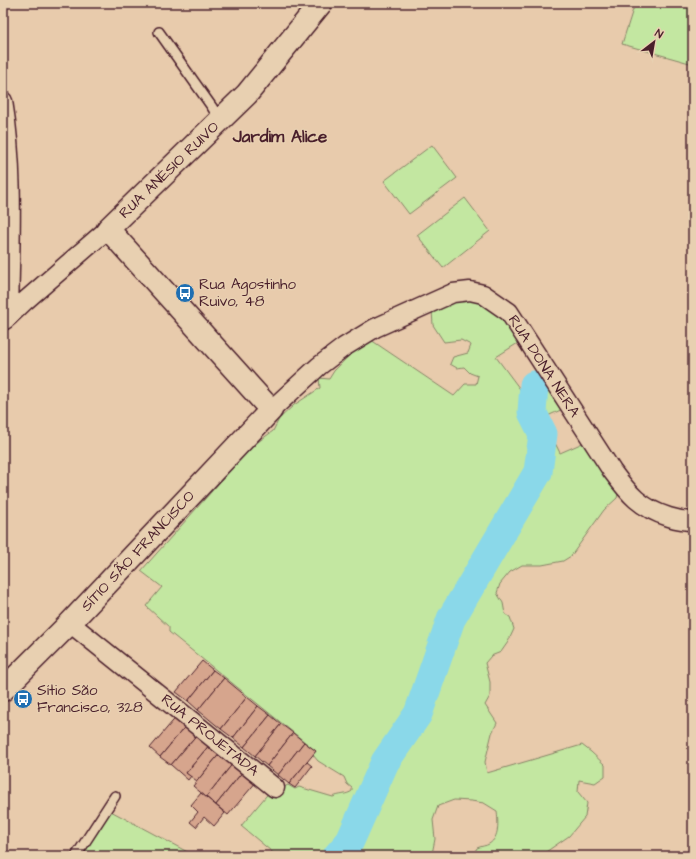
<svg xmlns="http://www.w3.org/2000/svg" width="696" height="859" font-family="'Architects Daughter',sans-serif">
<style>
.green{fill:#c3e7a1;stroke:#868366}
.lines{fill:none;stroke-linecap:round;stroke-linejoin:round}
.river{stroke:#8ad8e9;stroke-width:29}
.building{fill:#d6a58d;stroke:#4a1f2b}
.service-casing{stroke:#4a1f2b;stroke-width:12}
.minor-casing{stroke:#4a1f2b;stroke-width:21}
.tertiary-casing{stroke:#4a1f2b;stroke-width:25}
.service{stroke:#e8d0b1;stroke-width:9}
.minor{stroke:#e8d0b1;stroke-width:18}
.tertiary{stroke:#e8d0b1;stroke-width:22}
.labels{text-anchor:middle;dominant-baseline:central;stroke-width:3;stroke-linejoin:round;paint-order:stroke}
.street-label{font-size:15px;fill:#4a1f2b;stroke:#e8d0b1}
.poi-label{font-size:15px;fill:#4a1f2b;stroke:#e8d0b1;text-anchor:start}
.quarter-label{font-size:17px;font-weight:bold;fill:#4a1f2b;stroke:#e8d0b1}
</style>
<rect width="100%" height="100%" fill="#e8cbac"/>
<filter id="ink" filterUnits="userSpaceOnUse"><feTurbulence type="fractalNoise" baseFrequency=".025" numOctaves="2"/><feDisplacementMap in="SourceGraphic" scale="8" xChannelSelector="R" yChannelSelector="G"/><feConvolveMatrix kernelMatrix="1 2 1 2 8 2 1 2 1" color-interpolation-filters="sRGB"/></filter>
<g filter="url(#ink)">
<g class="green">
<path d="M635,3H693V64L622,44Z"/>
<path d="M432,145L457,178L409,214L384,181Z"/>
<path d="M465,198L490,231L443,268L417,235Z"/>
<path d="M469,295L487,302L515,330L518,343L496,357L528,400L552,389L563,409L543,418L560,453L585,442L619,490L617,498L604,510L571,556L563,561L542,565H522L510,572L500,584L497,593L503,603L505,614L510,617L514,629L508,642L501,652L491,656L485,663L490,682V696L485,705L497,723L492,733L485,762L487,773L582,745L591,752L605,765V776L595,783L579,780L578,792L587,803L585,817L569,836L540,856H472L477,848C481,846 486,846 489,844C500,837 498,822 497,811L484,803L471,801L454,800L438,806L433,820L435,839L432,854L430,856H277L241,826L271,790L284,787L288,785L295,789L299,787L333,797C339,794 347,795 352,791V788L347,784L344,777L318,761L313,755L316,751L169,632V627L146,606L162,587L141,571L251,447L273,431L279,419L294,405L320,388L319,378L329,379L334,371L362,342L371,340L454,396L465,384H476L478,376L470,373L464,367L457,368L450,364L453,357L468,353L471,345L461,340L444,342L433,325L432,310Z"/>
<path d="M107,809L195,856H84L85,855L84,851Z"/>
</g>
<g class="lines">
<path class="river" d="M337,856L350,841L385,762L418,714L451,619L538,472L543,434L532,412L534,385"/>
</g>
<g class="building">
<path d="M202,661L213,670L188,701L176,692Z"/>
<path d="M213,670L224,678L198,710L188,701Z"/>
<path d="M224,678L247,697L221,729L198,710Z"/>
<path d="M247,697L258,706L233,738L221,729Z"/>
<path d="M258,706L270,715L244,747L233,738Z"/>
<path d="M178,715L188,723L160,757L150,748Z"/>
<path d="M270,715L281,724L255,756L244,747Z"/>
<path d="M188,723L199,732L171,765L160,757Z"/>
<path d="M281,724L293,733L267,766L255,756Z"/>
<path d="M199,732L211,743L186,773L191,776L188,780L171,765Z"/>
<path d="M293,733L304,742L278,775L267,766Z"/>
<path d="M304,742L316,751L289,784L278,775Z"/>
<path d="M211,743L221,752L197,781L186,773Z"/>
<path d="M221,752L234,762L206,797L193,786Z"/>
<path d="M234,762L244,770L216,805L206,797Z"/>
<path d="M307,762L312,766L295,788L289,784Z"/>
<path d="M244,770L257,781L228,815L216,805Z"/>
<path d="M201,793L225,813L214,826L204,817L196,827L190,822L198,812L191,805Z"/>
</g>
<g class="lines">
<defs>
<g id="service">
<path d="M159,32L212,107L220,120"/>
<path d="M76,856L115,796"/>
</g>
<g id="minor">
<path d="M3,101C15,172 10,244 9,316"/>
<path d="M5,320L25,301L108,229"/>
<path d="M271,410L319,366L344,347L375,328L453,293L470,291L483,294L509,312L612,471C629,494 640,508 669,517C678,520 683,521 693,521"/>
<path d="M70,623L275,788"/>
</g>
<path id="tertiary" d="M3,690L70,623L271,410L108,229L247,94L321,3"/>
</defs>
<use href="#service" class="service-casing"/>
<use href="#minor" class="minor-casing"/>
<use href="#tertiary" class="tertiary-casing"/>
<use href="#service" class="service"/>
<use href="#minor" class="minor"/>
<use href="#tertiary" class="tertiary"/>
</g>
</g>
<defs>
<symbol id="bus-disc" viewBox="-11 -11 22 22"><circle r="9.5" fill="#1f6fb2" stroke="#e8d0b1"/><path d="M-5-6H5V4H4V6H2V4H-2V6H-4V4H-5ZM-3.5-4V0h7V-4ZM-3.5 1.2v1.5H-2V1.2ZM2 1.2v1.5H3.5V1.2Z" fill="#fff"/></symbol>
</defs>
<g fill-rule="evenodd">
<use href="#bus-disc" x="174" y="282" width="22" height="22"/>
<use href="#bus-disc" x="12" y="688" width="22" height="22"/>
</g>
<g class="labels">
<g class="street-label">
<text transform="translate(169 170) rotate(-44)">RUA ANÉSIO RUIVO</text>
<text transform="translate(544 366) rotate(57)">RUA DONA NERA</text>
<text transform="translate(138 551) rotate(-47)">SÍTIO SÃO FRANCISCO</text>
<text transform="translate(210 735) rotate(39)">RUA PROJETADA</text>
</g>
<g class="poi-label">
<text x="199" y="284">Rua Agostinho<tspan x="199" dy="17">Ruivo, 48</tspan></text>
<text x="37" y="690">Sítio São<tspan x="37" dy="17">Francisco, 328</tspan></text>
</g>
<g class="quarter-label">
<text x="280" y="137">Jardim Alice</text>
</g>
</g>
<rect width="696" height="859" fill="none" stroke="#e8d0b1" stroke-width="16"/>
<rect x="8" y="8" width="680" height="843" fill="none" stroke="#4a1f2b" stroke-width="1.5" filter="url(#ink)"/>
<g transform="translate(654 42) rotate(31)" stroke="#e8d0b1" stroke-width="3" paint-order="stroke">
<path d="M0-3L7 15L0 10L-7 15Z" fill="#4a1f2b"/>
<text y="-6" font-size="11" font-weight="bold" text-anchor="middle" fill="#4a1f2b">N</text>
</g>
</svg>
